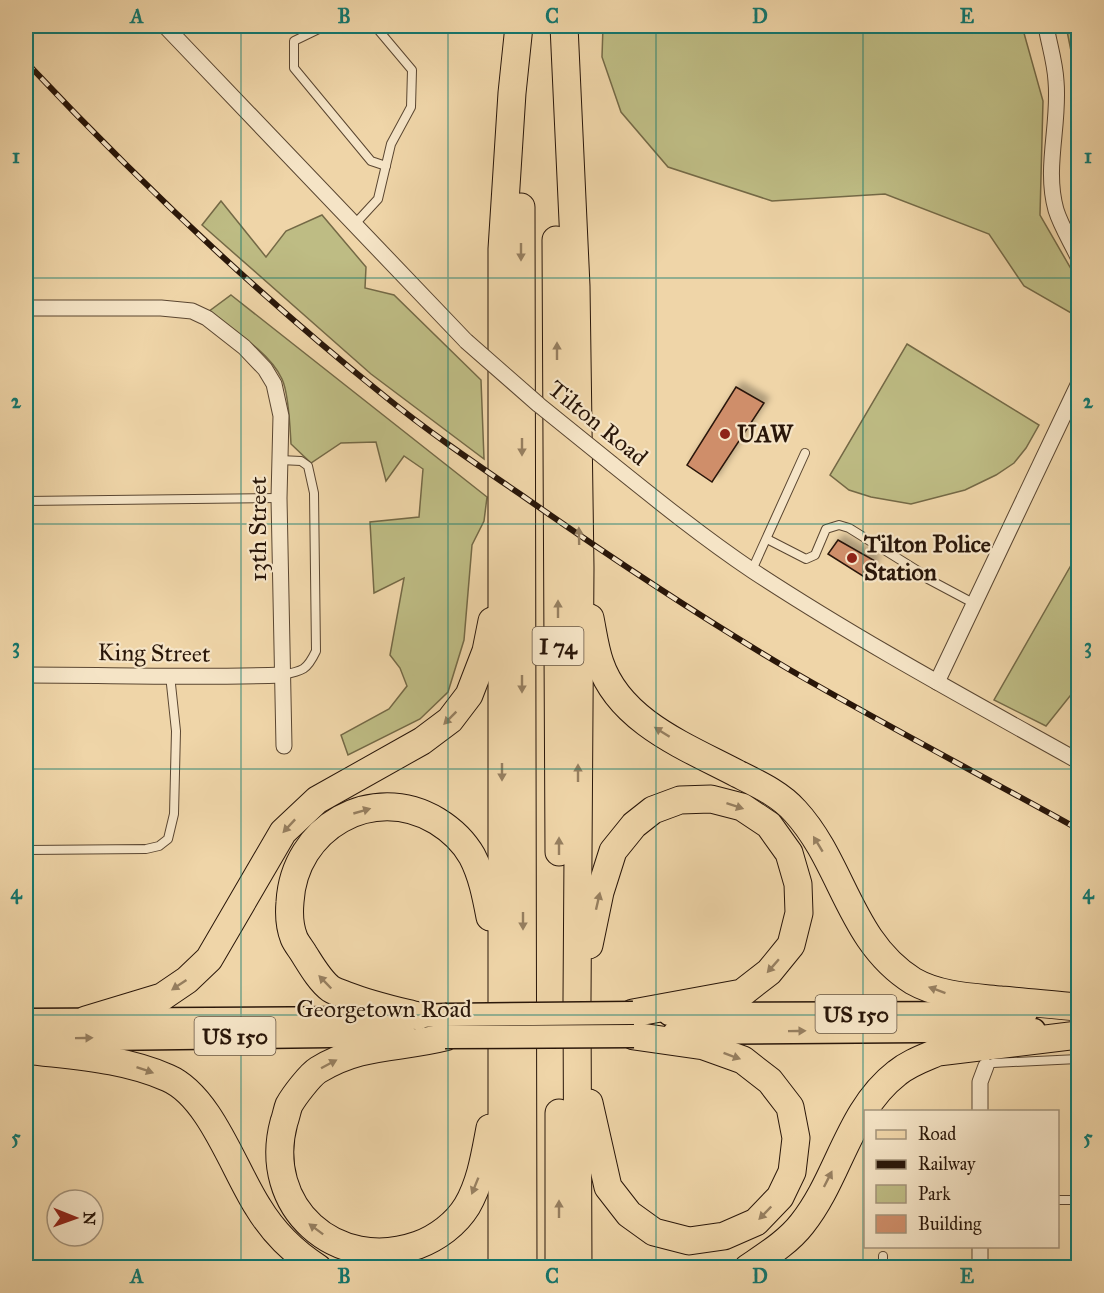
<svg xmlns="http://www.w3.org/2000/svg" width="1104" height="1293" font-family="'IM FELL Great Primer',serif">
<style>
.green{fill:#bebc84;stroke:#746946;stroke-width:1.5}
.building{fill:#cf8e6a;stroke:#291609;stroke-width:1.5;filter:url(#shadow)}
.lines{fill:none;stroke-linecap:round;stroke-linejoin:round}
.lane-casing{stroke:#5a4631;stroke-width:10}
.street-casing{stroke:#5a4631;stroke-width:17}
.primary-casing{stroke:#291609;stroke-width:25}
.highway-casing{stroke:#291609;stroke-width:29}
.lane{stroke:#f5e4c6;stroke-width:8}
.street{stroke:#f5e4c6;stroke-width:15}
.primary{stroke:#efd5a8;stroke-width:22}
.highway{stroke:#efd5a8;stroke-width:27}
.rail-casing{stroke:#291609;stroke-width:6}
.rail{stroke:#f5e4c6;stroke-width:4;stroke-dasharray:11;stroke-linecap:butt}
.street-bridge-casing{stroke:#5a4631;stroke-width:17;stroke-linecap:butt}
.primary-bridge-casing{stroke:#291609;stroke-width:25;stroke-linecap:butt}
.street-bridge{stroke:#f5e4c6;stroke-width:15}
.primary-bridge{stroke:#efd5a8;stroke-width:22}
.oneway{fill:#967f60}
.grid{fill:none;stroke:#0f766e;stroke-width:1.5;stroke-opacity:0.55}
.poi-dot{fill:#8f2418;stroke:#f5e4c6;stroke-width:2}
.labels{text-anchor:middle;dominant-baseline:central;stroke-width:4.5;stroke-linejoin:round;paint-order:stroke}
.shield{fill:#f5e4c6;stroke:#665442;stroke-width:1.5}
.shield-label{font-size:22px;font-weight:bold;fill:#291609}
.street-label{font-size:24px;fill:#291609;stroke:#f5e4c6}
.poi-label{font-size:24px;font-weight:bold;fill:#291609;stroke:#f5e4c6;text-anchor:start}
.neatline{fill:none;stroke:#0f766e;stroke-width:2}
.grid-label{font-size:20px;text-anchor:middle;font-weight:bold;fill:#0f766e}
</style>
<defs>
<filter id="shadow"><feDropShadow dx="5.5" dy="-5.5" stdDeviation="3" flood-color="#0004"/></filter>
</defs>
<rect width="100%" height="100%" fill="#efd5a8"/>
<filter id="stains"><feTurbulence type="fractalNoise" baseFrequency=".00333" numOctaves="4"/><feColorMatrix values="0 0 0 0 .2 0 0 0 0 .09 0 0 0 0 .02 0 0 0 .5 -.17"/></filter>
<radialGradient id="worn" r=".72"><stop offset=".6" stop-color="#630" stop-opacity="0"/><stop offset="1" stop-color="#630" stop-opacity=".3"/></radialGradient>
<g class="green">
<path d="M603,26H1022L1043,101L1040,215L1078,281V317L1024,286L989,234L885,194L772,201L668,167L621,112L602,57Z"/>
<path d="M1066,26H1078V86Z"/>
<path d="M221,201L266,257L286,231L322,215L366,267L365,288L394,295L481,380L484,459L371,374L202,225Z"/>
<path d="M231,295L487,497L484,521L472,545L464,640L448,692L420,719L348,755L341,735L389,709L407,686L400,668L390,655L404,578L374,593L370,522L419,517L423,469L404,456L386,481L376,442L341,443L311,463L291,444C290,427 289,394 282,379C269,351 232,330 208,312Z"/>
<path d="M907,344L1039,425L1026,448L1014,463L996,475L965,490L911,504L871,497L849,490L830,475Z"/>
<path d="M1078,553V686L1046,726L994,700Z"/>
</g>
<g class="building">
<path d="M736,387L764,403L712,482L687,465Z"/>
<path d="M838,540L875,561L866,578L828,554Z"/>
</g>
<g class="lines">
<defs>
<g id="lane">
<path d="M325,26L294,41V68L371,161L386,166"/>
<path d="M354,225L378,199L391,144L411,107L412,70L375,26"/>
<path d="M280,460L301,461L308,466L314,493L316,651C307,670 303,671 282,675"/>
<path d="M26,501L279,498"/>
<path d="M767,539L806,559L815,555L826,529L839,525L849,528L923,574L928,579L975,604"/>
<path d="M752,570L805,453"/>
<path d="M26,850L146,849L159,846L168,839L174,814L176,731L170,675"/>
<path d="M986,1066L993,1063L1078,1059"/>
<path d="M1058,1200H1078"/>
<path d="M883,1268V1256"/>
<path d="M1076,1268L1077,1059"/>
</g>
<g id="street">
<path d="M165,26L466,341"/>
<path d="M1046,26C1049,44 1055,62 1056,81C1060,124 1044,168 1056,210C1061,226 1071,242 1078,257"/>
<path d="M26,308H161L192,311L207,318L244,347L265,369L274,384L281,416L279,498L284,746"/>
<path d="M612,464C658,501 704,538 753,571C858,640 969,700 1078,761"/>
<path d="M26,675C111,675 197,678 282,675"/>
<path d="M937,682L1078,385"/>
<path d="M980,1112V1082L986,1066"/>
<path d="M980,1246V1268"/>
</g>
<g id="primary">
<path d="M669,1014L1026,1013"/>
<path d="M26,1020L366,1018L445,1015"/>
<path d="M674,1033L1034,1030"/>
<path d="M26,1040L405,1035"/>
</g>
<g id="highway">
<path d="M564,26L576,286L580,568L577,999L578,1268"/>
<path d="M521,207L523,1268"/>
<path d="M556,240L559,852"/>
<path d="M590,618C593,633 595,649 600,663C620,722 687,747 738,774C758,784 780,794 795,811C843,863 849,941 913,981C939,996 972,997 1001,1000C1027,1002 1053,1005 1078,1007"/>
<path d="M589,945L600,892L613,851L634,825L653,810L680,800L711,799L742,807L769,825L789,853L798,884L799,913L791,945L769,972L742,993L633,1013"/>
<path d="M418,1016C394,1010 371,1005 348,996C343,994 336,992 331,989C320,981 311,965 304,954C301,949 296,943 294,938C290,928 289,913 290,902C294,828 372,782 437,821C450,829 464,842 472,856C482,875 486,896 490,917"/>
<path d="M86,1020L162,997L187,980L209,959L283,832L317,800L422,741L450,720L469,695L486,651L492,621"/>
<path d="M445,1037C398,1049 362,1043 318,1070C310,1075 294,1096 289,1105C287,1110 286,1117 284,1122C261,1207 336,1274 418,1245C437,1238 456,1224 467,1206C481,1182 485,1154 490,1128"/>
<path d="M26,1050C73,1056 123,1058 168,1078C210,1096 234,1170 258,1207C273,1232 293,1252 318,1268"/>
<path d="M589,1103L608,1187L629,1214L654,1232L689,1241L724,1236L756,1222L780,1197L792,1172L796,1138L790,1107L770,1081L743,1060L704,1046L634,1036"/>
<path d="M502,1268V249L512,93L519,26"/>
<path d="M559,1268V1113"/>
<path d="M748,1268C767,1255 788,1242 802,1224C839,1178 848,1111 897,1073C909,1063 924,1058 938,1052L1078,1035"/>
</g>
</defs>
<use href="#lane" class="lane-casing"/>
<use href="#street" class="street-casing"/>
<use href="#primary" class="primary-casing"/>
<use href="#highway" class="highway-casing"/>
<use href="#lane" class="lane"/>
<use href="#street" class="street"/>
<use href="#primary" class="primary"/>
<use href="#highway" class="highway"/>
<defs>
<path id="rail" d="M26,62C137,180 255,292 382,394C426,430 473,462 520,494C607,555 694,613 785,667C881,723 981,775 1078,829"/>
</defs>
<use href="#rail" class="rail-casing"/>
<use href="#rail" class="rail"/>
<defs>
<path id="street-bridge" d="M466,341L539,405L612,464"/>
<g id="primary-bridge">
<path d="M445,1015L633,1013"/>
<path d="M445,1037L634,1036"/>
</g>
</defs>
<use href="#street-bridge" class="street-bridge-casing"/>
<use href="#primary-bridge" class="primary-bridge-casing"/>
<use href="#street-bridge" class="street-bridge"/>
<use href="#primary-bridge" class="primary-bridge"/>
</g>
<defs><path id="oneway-solid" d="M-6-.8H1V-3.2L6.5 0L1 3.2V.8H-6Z" transform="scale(1.5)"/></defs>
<g class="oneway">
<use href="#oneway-solid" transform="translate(521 252) rotate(90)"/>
<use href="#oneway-solid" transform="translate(557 351) rotate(-90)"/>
<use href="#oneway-solid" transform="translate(522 447) rotate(90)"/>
<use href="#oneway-solid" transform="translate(579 536) rotate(-91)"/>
<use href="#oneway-solid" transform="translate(558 609) rotate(-90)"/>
<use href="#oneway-solid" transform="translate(522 684) rotate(90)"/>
<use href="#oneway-solid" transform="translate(450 718) rotate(135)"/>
<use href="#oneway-solid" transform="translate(662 732) rotate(-148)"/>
<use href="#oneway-solid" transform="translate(502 772) rotate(90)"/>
<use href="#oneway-solid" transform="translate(578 773) rotate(-90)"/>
<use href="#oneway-solid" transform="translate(735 806) rotate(18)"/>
<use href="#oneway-solid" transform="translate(362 811) rotate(-16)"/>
<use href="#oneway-solid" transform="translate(289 826) rotate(133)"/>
<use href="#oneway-solid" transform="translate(818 844) rotate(-121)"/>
<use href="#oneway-solid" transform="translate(559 846) rotate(-90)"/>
<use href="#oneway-solid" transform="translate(598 901) rotate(-77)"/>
<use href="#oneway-solid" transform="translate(523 921) rotate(90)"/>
<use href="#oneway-solid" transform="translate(773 966) rotate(131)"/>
<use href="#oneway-solid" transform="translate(325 982) rotate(-134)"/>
<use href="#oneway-solid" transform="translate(179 985) rotate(146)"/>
<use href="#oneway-solid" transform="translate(937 990) rotate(-160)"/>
<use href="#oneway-solid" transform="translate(797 1031) rotate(-1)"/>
<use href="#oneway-solid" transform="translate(84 1038) rotate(-1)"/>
<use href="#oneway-solid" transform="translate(732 1056) rotate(20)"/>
<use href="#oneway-solid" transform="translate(329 1064) rotate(-28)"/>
<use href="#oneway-solid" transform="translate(145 1070) rotate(19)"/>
<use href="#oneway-solid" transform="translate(828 1179) rotate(-63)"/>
<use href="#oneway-solid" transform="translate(475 1186) rotate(112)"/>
<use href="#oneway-solid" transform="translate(559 1209) rotate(-90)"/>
<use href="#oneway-solid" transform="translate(765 1213) rotate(134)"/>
<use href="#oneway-solid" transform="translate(316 1229) rotate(-143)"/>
</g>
<path class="grid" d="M241,26V1268M448,26V1268M656,26V1268M863,26V1268M26,278H1078M26,524H1078M26,769H1078M26,1015H1078"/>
<g class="poi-dot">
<circle cx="725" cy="434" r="6"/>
<circle cx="852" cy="558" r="6"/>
</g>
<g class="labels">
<g class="shield">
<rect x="532.5" y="627" width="51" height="38" rx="4.5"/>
<rect x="815.5" y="995" width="81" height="38" rx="4.5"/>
<rect x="194.5" y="1017" width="81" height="38" rx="4.5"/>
</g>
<g class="shield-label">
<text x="558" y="646">I 74</text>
<text x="856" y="1014">US 150</text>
<text x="235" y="1036">US 150</text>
</g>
<g class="street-label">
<text transform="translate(598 423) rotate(39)">Tilton Road</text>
<text transform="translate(258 529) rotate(-90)">13th Street</text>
<text transform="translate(154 653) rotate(1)">King Street</text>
<text x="384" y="1009">Georgetown Road</text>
</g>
<g class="poi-label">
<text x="737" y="434">UAW</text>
<text x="864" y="544">Tilton Police<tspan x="864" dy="28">Station</tspan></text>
</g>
</g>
<rect width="1104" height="1293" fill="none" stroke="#efd5a8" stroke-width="66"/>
<rect x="864" y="1110" width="195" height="138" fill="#f5e4c6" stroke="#a3927a" stroke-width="1.5"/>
<rect x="876" y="1130" width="30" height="9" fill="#efd5a8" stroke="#a3927a" stroke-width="1.5"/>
<text x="918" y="1140" font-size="18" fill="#291609">Road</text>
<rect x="876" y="1160" width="30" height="9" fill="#291609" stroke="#a3927a" stroke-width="1.5"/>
<text x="918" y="1170" font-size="18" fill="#291609">Railway</text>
<rect x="876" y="1185" width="30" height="18" fill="#bebc84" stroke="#a3927a" stroke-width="1.5"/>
<text x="918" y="1200" font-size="18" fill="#291609">Park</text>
<rect x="876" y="1215" width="30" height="18" fill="#cf8e6a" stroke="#a3927a" stroke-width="1.5"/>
<text x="918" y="1230" font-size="18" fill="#291609">Building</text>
<g transform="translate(75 1218) rotate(91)"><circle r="28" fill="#f5e4c6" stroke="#a3927a" stroke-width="1.5"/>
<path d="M0-4.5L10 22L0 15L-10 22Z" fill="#8f2418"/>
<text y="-9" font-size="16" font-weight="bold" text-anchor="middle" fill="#291609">N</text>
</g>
<rect x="33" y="33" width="1038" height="1227" class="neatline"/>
<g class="grid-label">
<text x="137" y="23">A</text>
<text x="344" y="23">B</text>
<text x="552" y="23">C</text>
<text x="760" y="23">D</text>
<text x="967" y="23">E</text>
<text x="16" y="163">1</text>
<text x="1088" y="163">1</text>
<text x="16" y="408">2</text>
<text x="1088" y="408">2</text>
<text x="16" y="653">3</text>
<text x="1088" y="653">3</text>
<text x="16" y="899">4</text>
<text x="1088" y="899">4</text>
<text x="16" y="1144">5</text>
<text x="1088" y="1144">5</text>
<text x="137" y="1283">A</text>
<text x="344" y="1283">B</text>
<text x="552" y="1283">C</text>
<text x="760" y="1283">D</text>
<text x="967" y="1283">E</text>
</g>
<rect width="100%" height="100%" filter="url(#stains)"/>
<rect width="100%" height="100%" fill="url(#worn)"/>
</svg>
